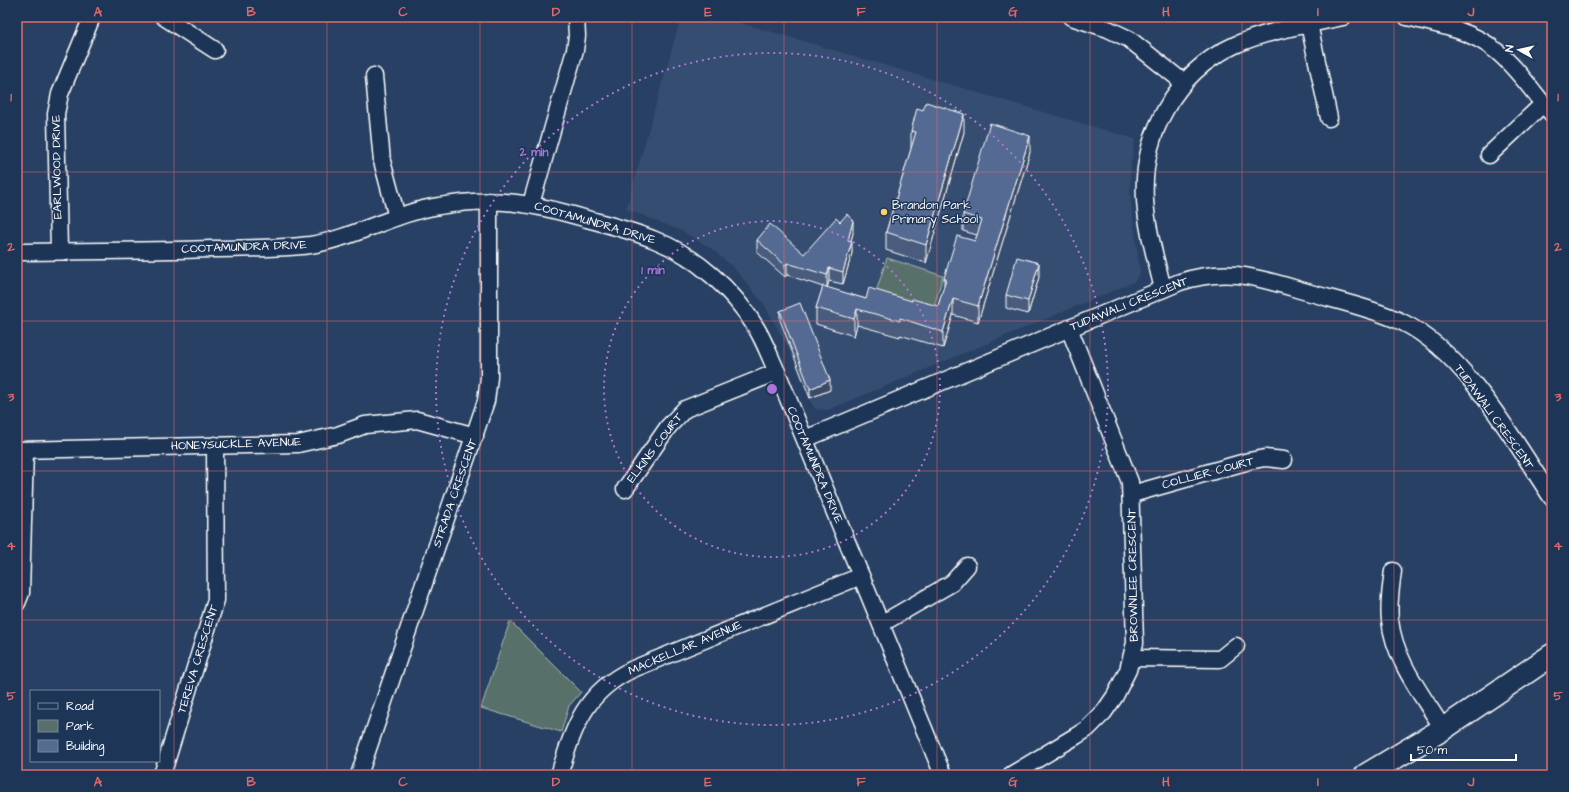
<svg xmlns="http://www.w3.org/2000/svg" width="1569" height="792" font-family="'Architects Daughter',sans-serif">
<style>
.built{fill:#354d71}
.green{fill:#586f6b;stroke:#acb7b5}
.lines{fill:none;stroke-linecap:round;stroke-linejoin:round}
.street-casing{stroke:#fff;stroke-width:19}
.secondary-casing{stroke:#fff;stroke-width:25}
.street{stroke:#1d3557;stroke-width:16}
.secondary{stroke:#1d3557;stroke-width:22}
.wall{fill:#485c7e;stroke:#fff}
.shaded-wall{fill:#3b4b66;stroke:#fff}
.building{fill:#546b92;stroke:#fff}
.grid{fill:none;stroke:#e26868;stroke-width:1;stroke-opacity:0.55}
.ring{fill:none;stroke:#a976d5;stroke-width:2;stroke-dasharray:2 4}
.poi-dot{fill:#ffd166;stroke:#1d3557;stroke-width:1.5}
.labels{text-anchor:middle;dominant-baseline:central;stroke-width:3;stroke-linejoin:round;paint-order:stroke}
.street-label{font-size:12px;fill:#fff;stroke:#1d3557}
.poi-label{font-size:12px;fill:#fff;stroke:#1d3557;text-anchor:start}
.centre{fill:#a976d5;stroke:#1d3557;stroke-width:2}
.ring-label{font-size:12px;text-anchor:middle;font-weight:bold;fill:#a976d5;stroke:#1d3557;stroke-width:3;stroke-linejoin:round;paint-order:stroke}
.neatline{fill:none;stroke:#e26868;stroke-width:1.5}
.grid-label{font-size:13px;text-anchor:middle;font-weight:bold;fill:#e26868}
</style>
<rect width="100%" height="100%" fill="#284063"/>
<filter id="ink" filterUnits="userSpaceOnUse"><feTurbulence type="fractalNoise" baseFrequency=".025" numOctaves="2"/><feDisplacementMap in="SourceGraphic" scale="8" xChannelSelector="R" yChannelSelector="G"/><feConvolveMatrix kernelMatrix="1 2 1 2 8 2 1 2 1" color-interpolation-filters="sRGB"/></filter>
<g filter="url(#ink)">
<path class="built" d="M681,17H721L1135,139L1131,164L1130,195L1140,273L1134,282L828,410L815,409L809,399L789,349L764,304L733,267L712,249L682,231L626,209Z"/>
<g class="green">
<path d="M887,258L943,276L931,316L874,298Z"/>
<path d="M510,621L581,692L569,706L561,732L481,708Z"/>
</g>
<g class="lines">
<defs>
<g id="street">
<path d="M164,17L215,50"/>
<path d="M1071,17L1108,29L1129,39L1183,82"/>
<path d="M1407,17C1436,24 1471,30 1495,50C1516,66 1534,94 1552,114"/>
<path d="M1309,24L1329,118"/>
<path d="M374,76L382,161L397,217"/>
<path d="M1489,155L1543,104"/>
<path d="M531,204L575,50L577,36L576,17"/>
<path d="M59,251L56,114L60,94L92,17"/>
<path d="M17,252C83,251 148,251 214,249C246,248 279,249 310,245C355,238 394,213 439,206C495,196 533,203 587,219C610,225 633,231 655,240C696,256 733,290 755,326C764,340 770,357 777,372L943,775"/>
<path d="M1163,289C1156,260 1147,230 1145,200C1141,136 1175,72 1235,45C1269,30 1307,25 1343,17"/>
<path d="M805,439L1180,282C1229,266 1259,278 1307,292C1338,301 1372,308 1402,322C1465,352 1514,441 1552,498"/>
<path d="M17,450L298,444L338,435L365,425L417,420L475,436"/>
<path d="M625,489L668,427L685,409L777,372"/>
<path d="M1132,494L1249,461L1265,458L1284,460"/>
<path d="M1393,571C1391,587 1388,603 1390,620C1394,660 1423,696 1443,729"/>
<path d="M17,603L21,593L25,450"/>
<path d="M881,624L952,583L967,566"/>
<path d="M1132,658L1220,659L1236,646"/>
<path d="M162,775L216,600L215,445"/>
<path d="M359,775L486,401L489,377V201"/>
<path d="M559,775C574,727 584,692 633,669L861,576"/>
<path d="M1011,775L1076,736L1087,729L1104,712L1115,696L1128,670L1135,643L1130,482L1069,328"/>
</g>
<path id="secondary" d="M1366,775L1443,729L1552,655"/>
</defs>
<use href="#street" class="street-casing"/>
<use href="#secondary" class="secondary-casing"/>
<use href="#street" class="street"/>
<use href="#secondary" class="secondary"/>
</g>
<g class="wall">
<path d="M911,131L964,132L926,263L886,250V232L911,149Z"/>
<path d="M1030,152L978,322L953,315L943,348L900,335V337L857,325L854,336L816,324V308L823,287L787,275L785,277L757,252V240L804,254L840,222L853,233L851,241L852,253L843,284L829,281L827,288L866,299L912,301L938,306L944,287V278L975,241L977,235L963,231V214Z"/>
<path d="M1039,277L1028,314L1006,308V295Z"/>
<path d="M780,311L830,390L810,398L780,320Z"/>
</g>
<g class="shaded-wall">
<path d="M964,114V132L926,263V245Z"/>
<path d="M1030,136V152L978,322V306Z"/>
<path d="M853,221V233L848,252V240Z"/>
<path d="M852,241V253L843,284V272Z"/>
<path d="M787,263V275L785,277V265Z"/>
<path d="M1039,263V277L1028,314V301Z"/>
<path d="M829,268V281L827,288V275Z"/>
<path d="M953,299V315L943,348V332Z"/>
<path d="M857,309V325L854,336V319Z"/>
<path d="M830,380V390L810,398V389Z"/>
</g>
<g class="building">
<path d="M926,102L964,114L926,245L886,232L916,132L911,131L917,108L923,110Z"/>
<path d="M990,123L1030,136L978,306L953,299L943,332L900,318V321L857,309L854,319L816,308L823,286L866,299L869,288L912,301V299L938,306L946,279L944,278L957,236L975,241L982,220L963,214Z"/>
<path d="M847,214L853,221L848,240L852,241L843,272L829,268L827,275L787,263L785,265L757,240L770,224L804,254L836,218L840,222Z"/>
<path d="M1017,257L1039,263L1028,301L1006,295Z"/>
<path d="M800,303L830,380L810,389L780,311Z"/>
</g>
</g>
<path class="grid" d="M174,17V775M327,17V775M480,17V775M632,17V775M784,17V775M937,17V775M1090,17V775M1242,17V775M1394,17V775M17,172H1552M17,321H1552M17,471H1552M17,620H1552"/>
<g class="ring">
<circle cx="772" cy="389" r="168"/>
<circle cx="772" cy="389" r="336"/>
</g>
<circle class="poi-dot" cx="884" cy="212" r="4"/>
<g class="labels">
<g class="street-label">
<text transform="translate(57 167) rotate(-91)">EARLWOOD DRIVE</text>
<text transform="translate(595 223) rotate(16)">COOTAMUNDRA DRIVE</text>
<text transform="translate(244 247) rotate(-2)">COOTAMUNDRA DRIVE</text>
<text transform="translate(1129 304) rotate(-22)">TUDAWALI CRESCENT</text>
<text transform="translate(1494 417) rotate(54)">TUDAWALI CRESCENT</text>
<text transform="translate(236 444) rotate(-2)">HONEYSUCKLE AVENUE</text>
<text transform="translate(655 448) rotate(-53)">ELKINS COURT</text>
<text transform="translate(815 465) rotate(67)">COOTAMUNDRA DRIVE</text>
<text transform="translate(1208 473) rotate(-15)">COLLIER COURT</text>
<text transform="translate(455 493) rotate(-71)">STRADA CRESCENT</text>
<text transform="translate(1133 575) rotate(-91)">BROWNLEE CRESCENT</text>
<text transform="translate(685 648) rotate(-23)">MACKELLAR AVENUE</text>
<text transform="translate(198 659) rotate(-73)">TEREVA CRESCENT</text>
</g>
<g class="poi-label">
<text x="892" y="205">Brandon Park<tspan x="892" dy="14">Primary School</tspan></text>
</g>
</g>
<circle cx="772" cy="389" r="6" class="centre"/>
<g class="ring-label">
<text x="534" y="156">2 min</text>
<text x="653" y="274">1 min</text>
</g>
<rect width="1569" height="792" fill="none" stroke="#1d3557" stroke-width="44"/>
<rect x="30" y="690" width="130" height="72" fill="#1d3557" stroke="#77869a"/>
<rect x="38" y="703" width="20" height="6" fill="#1d3557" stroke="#77869a"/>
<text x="66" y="710" font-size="12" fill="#ffffff">Road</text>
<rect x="38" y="720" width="20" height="12" fill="#586f6b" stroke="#77869a"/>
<text x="66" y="730" font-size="12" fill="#ffffff">Park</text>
<rect x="38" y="740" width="20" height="12" fill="#546b92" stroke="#77869a"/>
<text x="66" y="750" font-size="12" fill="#ffffff">Building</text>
<g transform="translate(1519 50) rotate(278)" stroke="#1d3557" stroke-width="3" paint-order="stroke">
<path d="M0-3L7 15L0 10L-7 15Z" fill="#ffffff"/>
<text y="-6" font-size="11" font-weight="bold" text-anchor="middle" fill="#ffffff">N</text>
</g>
<path d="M1411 754v6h105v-6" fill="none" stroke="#ffffff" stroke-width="2"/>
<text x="1417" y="754" font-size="12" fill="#ffffff" stroke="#1d3557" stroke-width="3" paint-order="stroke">50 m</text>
<rect x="22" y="22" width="1525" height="748" class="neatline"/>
<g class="grid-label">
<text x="98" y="16">A</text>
<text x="251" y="16">B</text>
<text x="403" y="16">C</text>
<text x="556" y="16">D</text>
<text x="708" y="16">E</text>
<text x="861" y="16">F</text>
<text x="1013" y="16">G</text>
<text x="1166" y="16">H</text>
<text x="1318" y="16">I</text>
<text x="1471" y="16">J</text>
<text x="11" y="101">1</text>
<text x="1558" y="101">1</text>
<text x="11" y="251">2</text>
<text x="1558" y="251">2</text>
<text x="11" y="401">3</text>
<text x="1558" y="401">3</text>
<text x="11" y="550">4</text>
<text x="1558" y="550">4</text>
<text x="11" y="700">5</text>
<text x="1558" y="700">5</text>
<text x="98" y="786">A</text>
<text x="251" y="786">B</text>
<text x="403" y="786">C</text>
<text x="556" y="786">D</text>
<text x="708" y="786">E</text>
<text x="861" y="786">F</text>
<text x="1013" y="786">G</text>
<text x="1166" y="786">H</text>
<text x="1318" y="786">I</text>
<text x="1471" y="786">J</text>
</g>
</svg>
